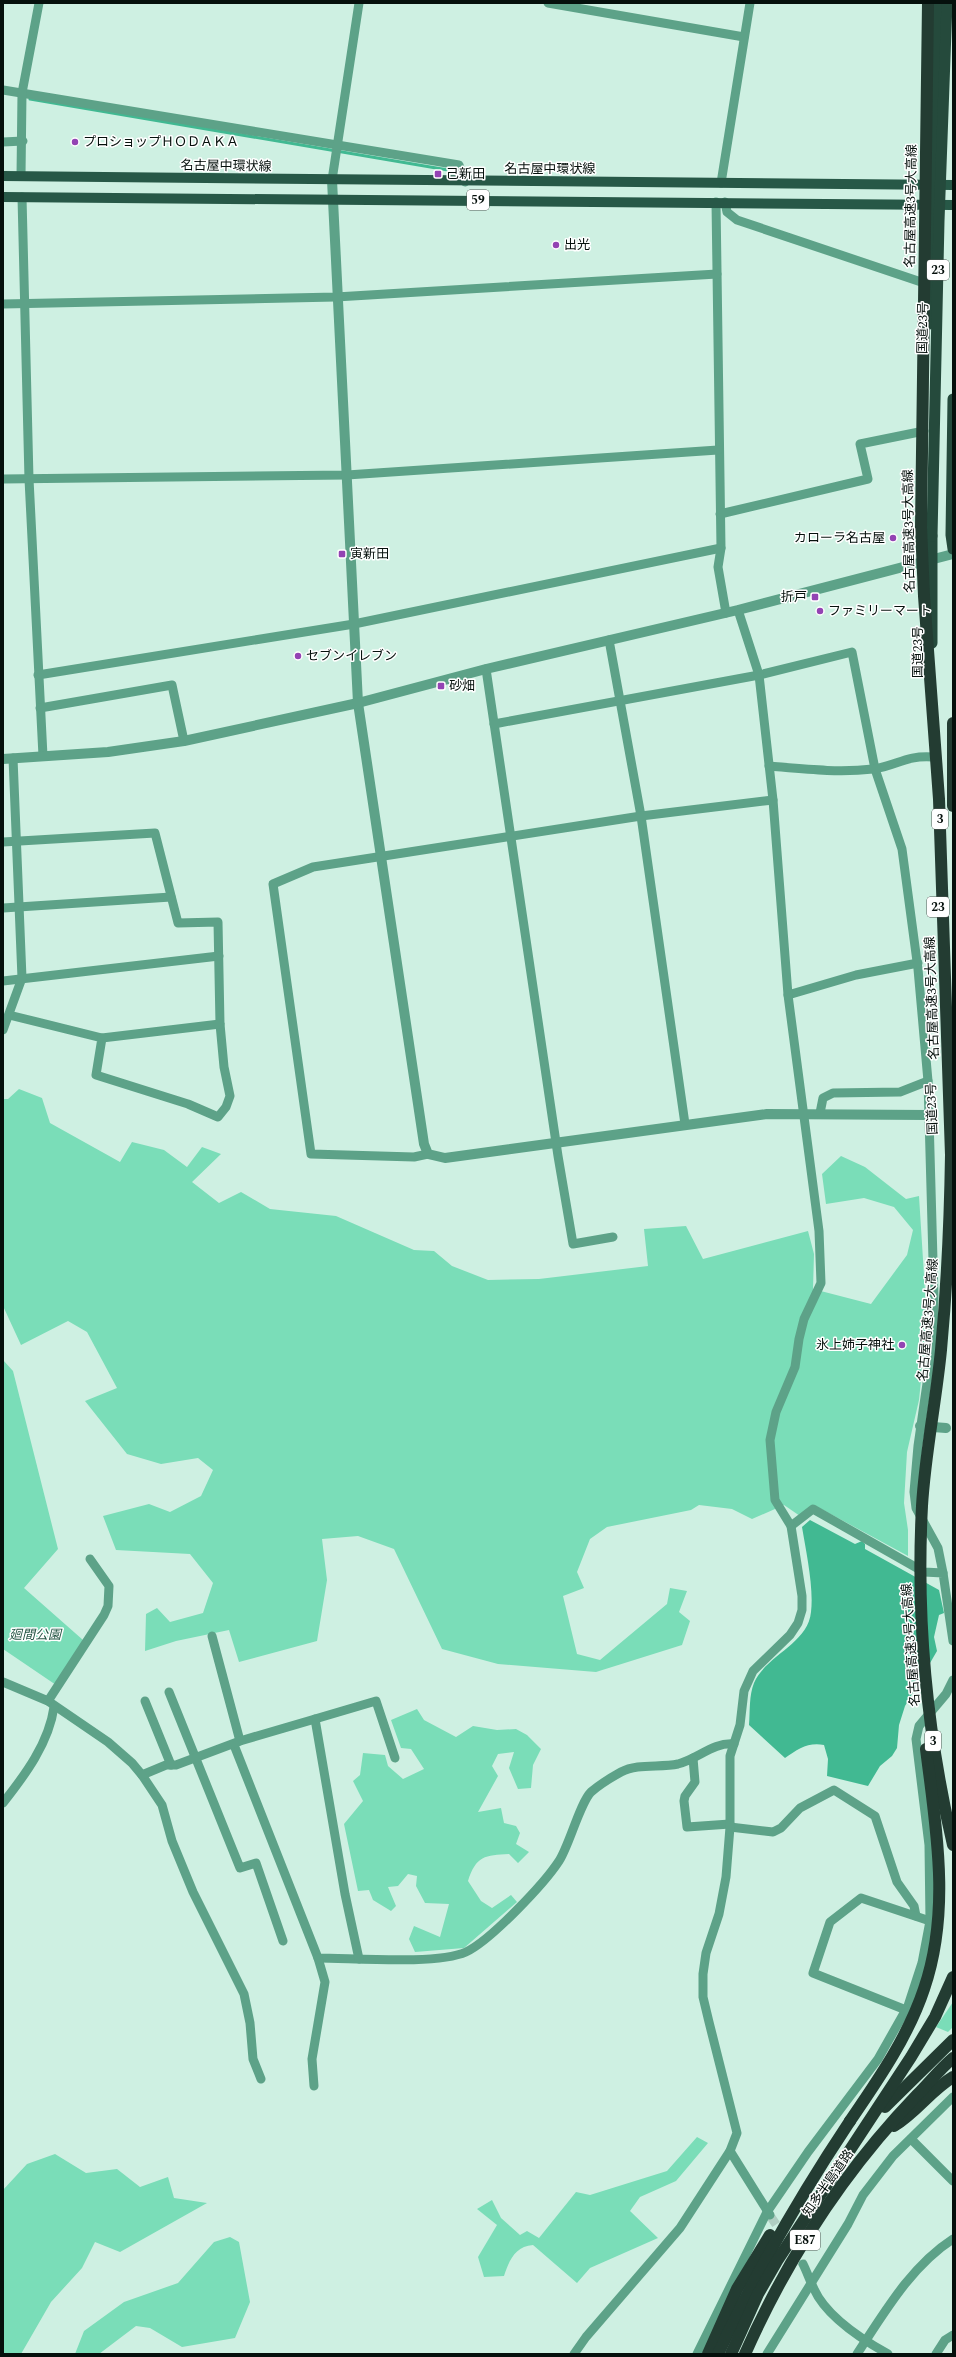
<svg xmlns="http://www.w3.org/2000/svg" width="956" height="2357" font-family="Spectral,'Noto Sans JP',serif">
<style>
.green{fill:#7addb8}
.water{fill:#41b992}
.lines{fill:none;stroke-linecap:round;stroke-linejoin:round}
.stream{stroke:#41b992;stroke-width:3}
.minor-tunnel{stroke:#b0cec2;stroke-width:9;stroke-dasharray:9 4.5;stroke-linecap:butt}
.minor{stroke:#5da288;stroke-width:9}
.tertiary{stroke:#5da288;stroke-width:10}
.primary{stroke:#275847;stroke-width:10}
.trunk{stroke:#254a3c;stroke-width:11}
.motorway{stroke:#233c32;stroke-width:12}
.trunk-bridge{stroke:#254a3c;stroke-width:11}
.motorway-bridge{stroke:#233c32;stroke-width:12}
.poi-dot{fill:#9343b3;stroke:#fff;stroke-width:1.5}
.labels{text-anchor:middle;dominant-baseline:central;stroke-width:3;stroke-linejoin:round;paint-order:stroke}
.shield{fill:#fff;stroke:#505855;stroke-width:1}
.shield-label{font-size:12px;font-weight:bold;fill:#05100c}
.poi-label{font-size:13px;fill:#05100c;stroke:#fff;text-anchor:start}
.street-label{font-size:13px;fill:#05100c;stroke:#fff}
.park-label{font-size:13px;font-style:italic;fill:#265645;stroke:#fff}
</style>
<rect width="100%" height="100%" fill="#cef0e2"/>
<g class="green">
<path d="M19,1089L42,1098L50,1123L120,1162L132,1142L164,1150L187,1167L202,1147L221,1154L192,1182L219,1203L241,1192L270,1209L336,1216L414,1250L434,1251L452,1266L488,1280L539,1279L648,1266L644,1229L686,1226L703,1259L808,1231L814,1254L813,1289L871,1304L907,1255L913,1230L894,1207L864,1198L826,1204L822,1174L841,1156L865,1167L906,1199L919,1196L927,1323L919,1400L907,1452L904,1503L908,1530V1556L814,1505L800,1516L784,1505L752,1519L732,1509L699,1505L691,1510L607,1527L590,1539L577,1572L584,1588L563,1596L577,1654L600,1660L667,1604L670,1588L687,1591L679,1612L690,1621L682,1645L596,1672L498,1664L442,1649L394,1549L358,1536L322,1539L327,1580L317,1641L239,1662L229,1630L176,1641L145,1651L146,1614L157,1608L170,1622L203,1613L213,1583L190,1554L116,1550L103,1516L149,1504L170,1512L201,1496L213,1470L198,1458L161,1464L127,1454L85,1401L117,1388L87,1332L68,1321L21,1345L3,1306V1099H8Z"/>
<path d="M3,1360L13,1371L58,1549L24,1588L83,1640L59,1687L3,1649Z"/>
<path d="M417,1709L424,1720L456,1737L473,1726L497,1730L516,1729L527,1735L541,1749L533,1765L531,1788L518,1789L509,1768L514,1752L498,1754L492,1766L498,1776L478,1812L501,1808L504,1823L516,1826L520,1833L516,1844L529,1852L518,1863L509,1854C485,1855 476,1856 468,1881L481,1901L492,1908L511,1895L517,1902L464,1948L415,1952L409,1939L414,1926L440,1937L449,1904L425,1903L416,1886L417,1876L408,1874L398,1886L388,1887L396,1906L391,1911L373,1900L369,1890L358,1891L344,1824L363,1801L353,1781L360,1775L363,1753L385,1755L388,1766L403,1779L424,1769L411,1749L401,1748L391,1720Z"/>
<path d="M953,2002V2027L948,2032L936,2027Z"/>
<path d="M697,2137L708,2143L676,2181L640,2197L630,2211L658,2238L590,2268L577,2283L533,2245C515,2246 509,2261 504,2276L484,2277L478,2257L497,2225L477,2209L492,2200L501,2218L520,2235L527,2231L539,2238L576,2192L590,2195L667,2171Z"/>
<path d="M55,2154L86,2173L117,2169L140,2187L168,2177L174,2198L207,2203L120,2252L95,2242L82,2268L51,2302L21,2354H3V2190L27,2164Z"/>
<path d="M230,2237L239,2242L250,2302L235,2338L182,2347L150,2328L136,2326L99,2354H75L84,2331L124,2302L178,2283L214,2242Z"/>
</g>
<path class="water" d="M810,1520L855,1544L862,1541L865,1544V1549L939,1590L944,1613L939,1615L934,1637L937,1651L905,1706L899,1725L897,1748L892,1756L880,1766L868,1786L827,1776L828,1759L824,1745C808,1742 798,1749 785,1758L749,1725C750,1711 749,1695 754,1683C766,1655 808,1644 811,1612C814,1588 806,1551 802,1527Z"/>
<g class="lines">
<path class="stream" d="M30,99L448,170"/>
<path class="minor-tunnel" d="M771,2217L803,2264"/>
<g class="minor">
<path d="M548,3L744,37"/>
<path d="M3,90L459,165L465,182"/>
<path d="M3,142L23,141"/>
<path d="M21,176L22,93L39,3"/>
<path d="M332,180L359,3"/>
<path d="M721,183L750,3"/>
<path d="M22,197L29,479L43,756"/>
<path d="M716,202L721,548L718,567L726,613"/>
<path d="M725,202L727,212L737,220L930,285"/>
<path d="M3,304L336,297L717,274"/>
<path d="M3,479L347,475L718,450"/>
<path d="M720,514L868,479L860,444L924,431"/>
<path d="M609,640L641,816L685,1124"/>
<path d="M486,669L558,1156L573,1244L613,1237"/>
<path d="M38,675L354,624L721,548"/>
<path d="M40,708L172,685L184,741"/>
<path d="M494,724L759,675L852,652L875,769L902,849L918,969L928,1081L934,1296L933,1342L918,1446L914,1492L916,1508L938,1548L943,1573"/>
<path d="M769,766C804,769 838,773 873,769C897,766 905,755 933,757"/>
<path d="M3,842L155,833L178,923L218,922L220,1024L224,1067L230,1096L226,1107L218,1117L188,1104L96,1075L102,1038L9,1015"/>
<path d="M3,908L171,897"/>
<path d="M3,981L219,956"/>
<path d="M788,995L856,975L918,963"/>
<path d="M3,1030L22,978L13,758"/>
<path d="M102,1038L220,1024"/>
<path d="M820,1113L823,1098L833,1093L900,1092L928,1081"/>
<path d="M428,1154L414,1157L311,1154L273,884L313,867L641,816L773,800"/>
<path d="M791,1526L813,1509L924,1572L943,1573L953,1641"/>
<path d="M212,1636L240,1741"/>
<path d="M3,1682L48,1701L108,1742L132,1763L142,1775L162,1805L172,1841L193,1892L244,1994L250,2023L253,2059L261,2079"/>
<path d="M169,1692L240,1868L256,1863L283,1941"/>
<path d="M48,1701L104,1615L108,1606L109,1586L90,1559"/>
<path d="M145,1701L171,1765"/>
<path d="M315,1719L376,1701L395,1758"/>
<path d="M234,1745L318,1958C353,1958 437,1965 466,1952C490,1941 544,1884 559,1861C569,1846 580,1803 591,1792C599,1785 612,1777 621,1772C638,1763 660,1768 678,1764C698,1759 713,1742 734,1744"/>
<path d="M693,1758L695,1782L685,1796L684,1801L687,1827L730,1824"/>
<path d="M142,1775L166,1765H176L240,1741L315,1719L345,1894L359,1959"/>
<path d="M3,1803C25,1775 49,1743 54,1707"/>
<path d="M730,1827L773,1832L781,1828L800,1808L834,1790L875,1816L897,1882L914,1906L916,1916"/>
<path d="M906,2010L813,1973L830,1922L861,1898L930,1921"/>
<path d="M314,2086L312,2059L325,1982L318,1958"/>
<path d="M911,2139L953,2181"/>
<path d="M730,2151L770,2215"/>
<path d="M803,2264C807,2272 810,2281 814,2289C826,2316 863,2340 888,2354"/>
<path d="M574,2354L586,2337L680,2228L730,2151L737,2133L709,2022L703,1997V1974L706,1953L719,1914L726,1877L730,1827V1756L740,1725L744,1691L753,1671L790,1635L798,1623L802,1610V1596L791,1526L775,1500L770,1440L776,1412L795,1367L799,1339L804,1319L821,1283L819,1231L788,995L773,800L759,675L738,610"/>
<path d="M697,2354L767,2212L808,2152L878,2059L908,2006L922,1963L930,1921L929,1845L916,1739L919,1726L946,1694L953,1680"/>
<path d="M767,2354L848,2224L863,2195L893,2156L953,2097"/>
<path d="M857,2354C884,2313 911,2266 953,2239"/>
<path d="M936,2354L945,2340L953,2335"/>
</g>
<g class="tertiary">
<path d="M332,180L358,703L424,1144L428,1154L445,1158L767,1114L928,1115"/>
<path d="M3,759L108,752L184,741L358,703L486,669L738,610L953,554"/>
<path d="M920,1426L946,1428"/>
</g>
<g class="primary">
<path d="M3,176L953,185"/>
<path d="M3,197L953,205"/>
</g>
<g class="trunk">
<path d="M929,324L938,3"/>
<path d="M953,399L951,535L953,549"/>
<path d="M932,536V643"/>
</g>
<g class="motorway">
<path d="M953,723V806"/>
<path d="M885,2107L953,2040"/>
<path d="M894,2126C918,2111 930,2091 953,2077"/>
<path d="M708,2354L737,2289L770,2235"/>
<path d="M718,2354C756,2272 800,2196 850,2121"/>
<path d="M731,2354L758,2294L777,2261L911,2057L935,2017L953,1977"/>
<path d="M745,2354C787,2259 845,2170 917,2095C929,2083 940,2069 953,2058"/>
</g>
<path class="trunk-bridge" d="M932,536L939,221L947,3"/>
<g class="motorway-bridge">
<path d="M928,3L921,527L924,596L939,799L951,1155C950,1220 947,1285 941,1350C936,1402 925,1454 922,1506C916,1620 927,1734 953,1845"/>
<path d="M850,2121C878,2080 908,2037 924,1989C951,1910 936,1829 926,1749"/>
</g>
</g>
<g class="poi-dot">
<circle cx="75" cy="142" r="4"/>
<rect x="434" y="170" width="8" height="8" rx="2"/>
<circle cx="556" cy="245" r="4"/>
<circle cx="893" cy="538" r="4"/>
<rect x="338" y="550" width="8" height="8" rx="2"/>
<rect x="811" y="593" width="8" height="8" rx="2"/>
<circle cx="820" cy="611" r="4"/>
<circle cx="298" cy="656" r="4"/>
<rect x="437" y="682" width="8" height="8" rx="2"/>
<circle cx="902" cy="1345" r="4"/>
</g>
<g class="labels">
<g class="shield">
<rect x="467" y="190" width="22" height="20" rx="3"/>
<rect x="927" y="260" width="22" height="20" rx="3"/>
<rect x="932" y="809" width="16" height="20" rx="3"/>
<rect x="927" y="897" width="22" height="20" rx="3"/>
<rect x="925" y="1731" width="16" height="20" rx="3"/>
<rect x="790" y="2230" width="30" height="20" rx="3"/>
</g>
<g class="shield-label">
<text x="478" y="200">59</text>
<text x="938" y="270">23</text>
<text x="940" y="819">3</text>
<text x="938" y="907">23</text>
<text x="933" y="1741">3</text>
<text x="805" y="2240">E87</text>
</g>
<g class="poi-label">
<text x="83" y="142">プロショップＨＯＤＡＫＡ</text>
<text x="446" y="174">己新田</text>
<text x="564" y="245">出光</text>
<text x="885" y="538" text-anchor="end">カローラ名古屋</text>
<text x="350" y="554">寅新田</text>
<text x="807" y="597" text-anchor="end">折戸</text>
<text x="828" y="611">ファミリーマート</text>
<text x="306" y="656">セブンイレブン</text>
<text x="449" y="686">砂畑</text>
<text x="894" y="1345" text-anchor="end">氷上姉子神社</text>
</g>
<g class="street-label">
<text transform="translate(226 166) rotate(1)">名古屋中環状線</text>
<text x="550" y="169">名古屋中環状線</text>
<text transform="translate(911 206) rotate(-89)">名古屋高速3号大高線</text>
<text transform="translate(923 328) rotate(-89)">国道23号</text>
<text transform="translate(909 531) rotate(-91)">名古屋高速3号大高線</text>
<text transform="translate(918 652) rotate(-90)">国道23号</text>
<text transform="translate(932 998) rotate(-92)">名古屋高速3号大高線</text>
<text transform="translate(932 1109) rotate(-92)">国道23号</text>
<text transform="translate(928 1320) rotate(-85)">名古屋高速3号大高線</text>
<text transform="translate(911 1645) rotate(-94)">名古屋高速3号大高線</text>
<text transform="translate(828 2183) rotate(-55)">知多半島道路</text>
</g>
<g class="park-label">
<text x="35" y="1635">廻間公園</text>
</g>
</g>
<rect width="956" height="2357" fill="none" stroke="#05100c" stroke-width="8"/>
</svg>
